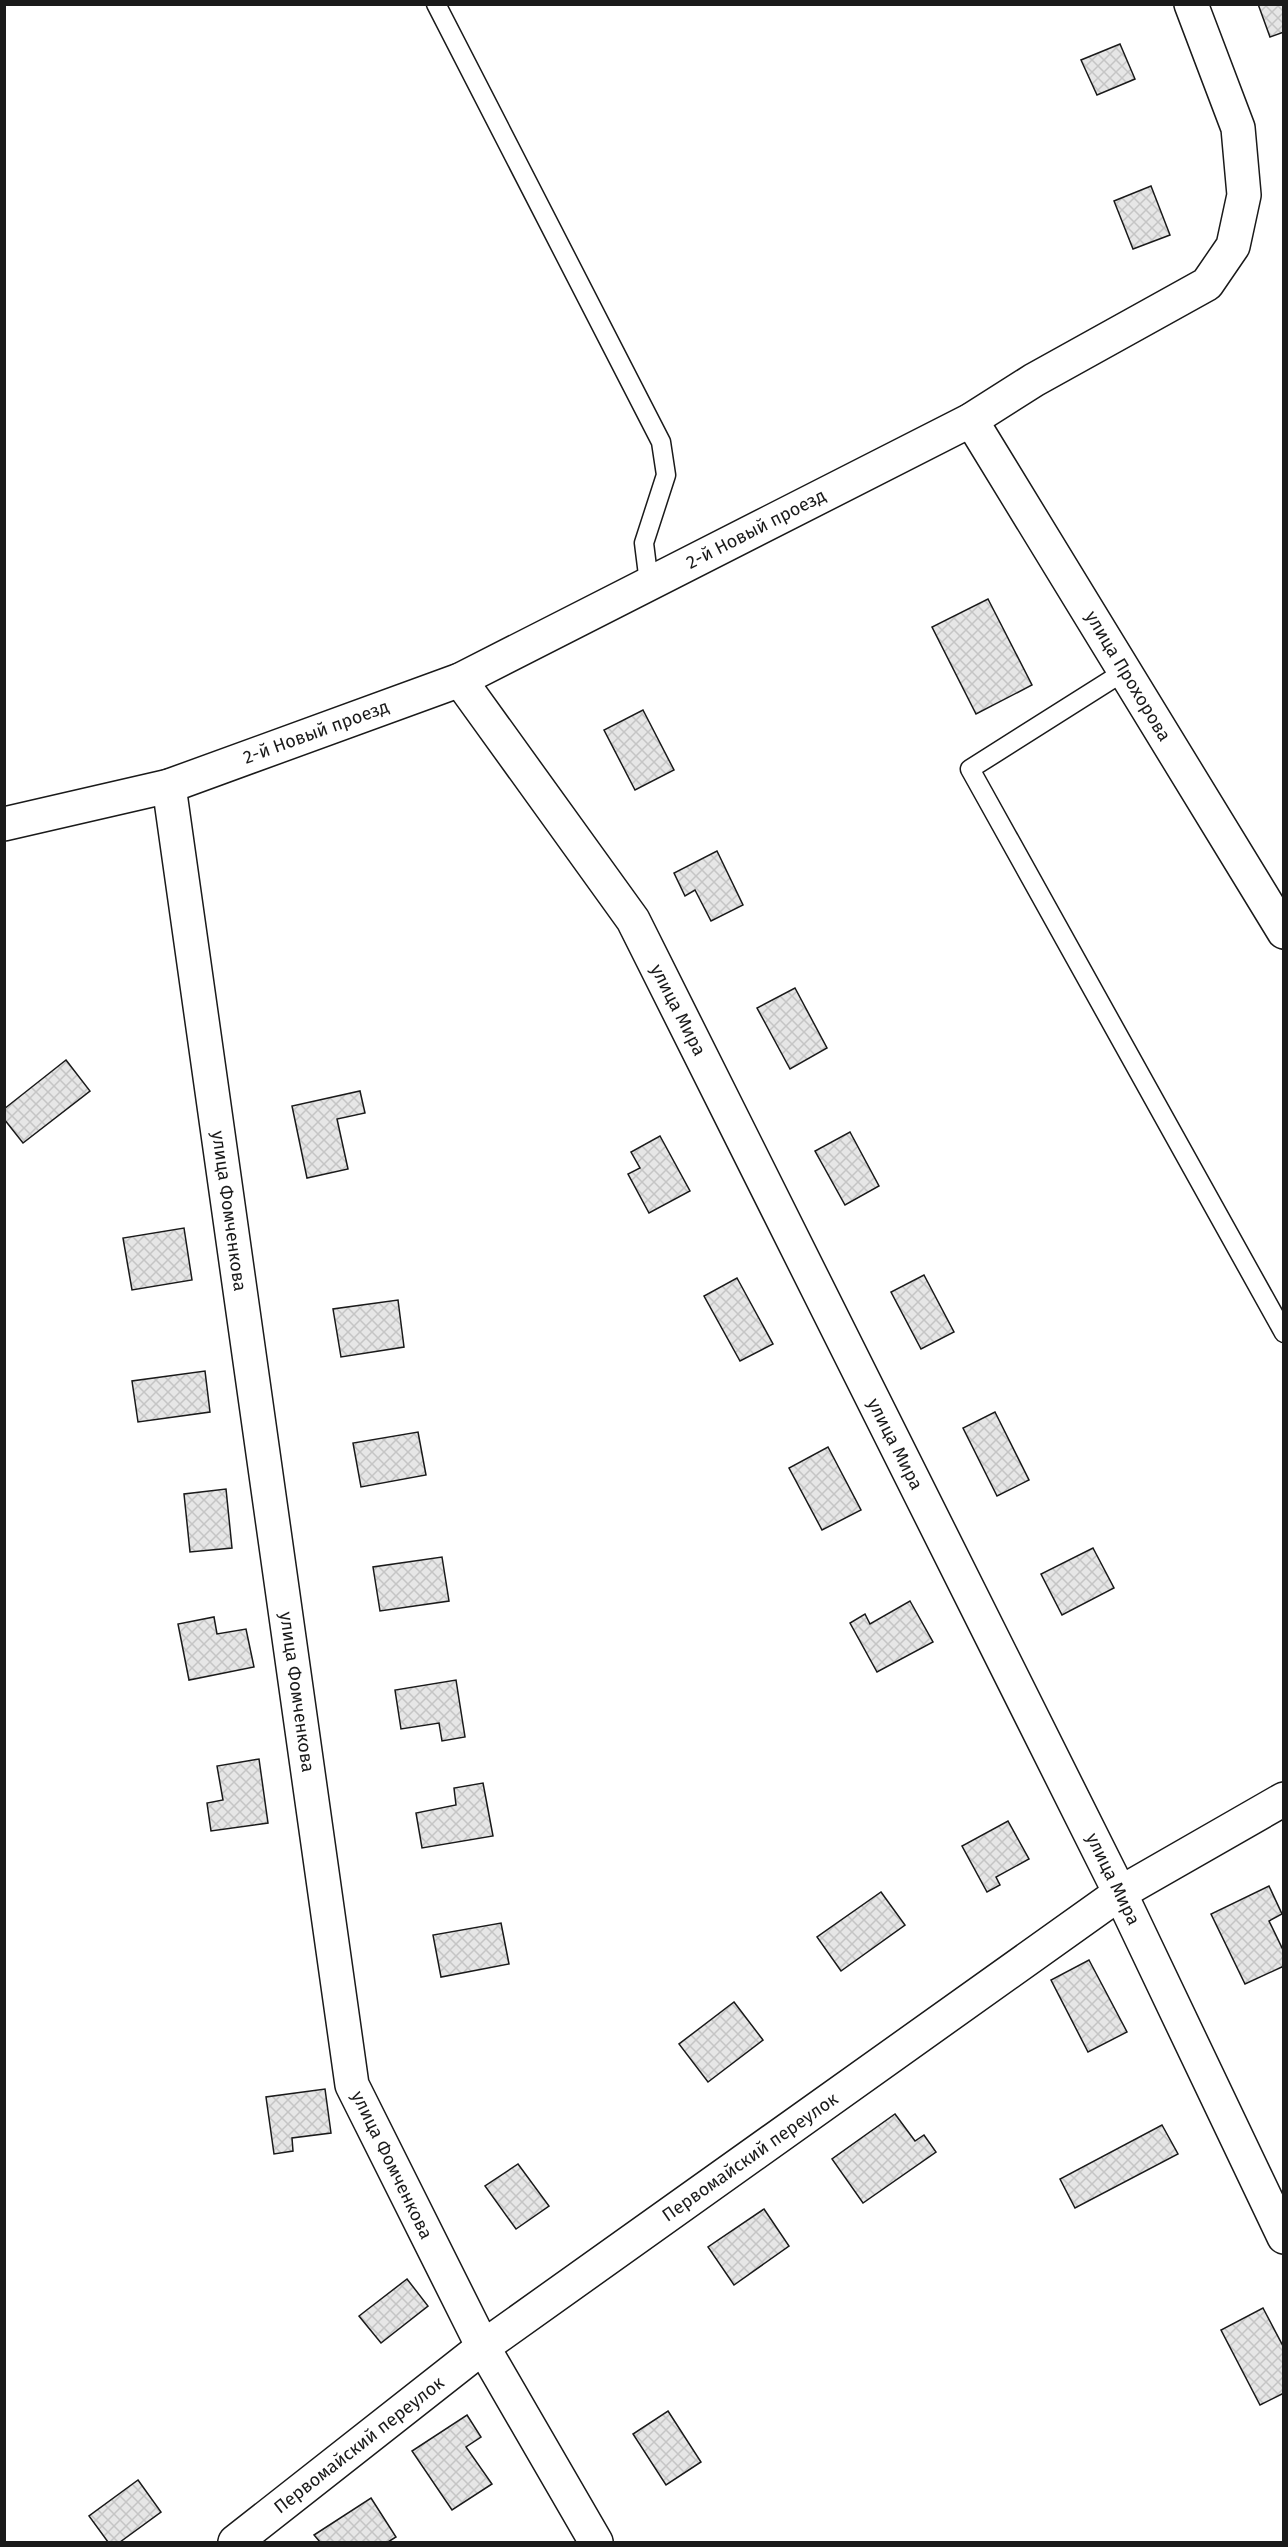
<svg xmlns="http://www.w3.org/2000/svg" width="1288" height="2547" font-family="'Fira Sans',sans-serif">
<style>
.building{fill:url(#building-cross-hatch);stroke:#1a1a1a;stroke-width:1.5}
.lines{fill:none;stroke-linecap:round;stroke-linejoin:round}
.service-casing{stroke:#1a1a1a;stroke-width:21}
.minor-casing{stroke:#1a1a1a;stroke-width:36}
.service{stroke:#fff;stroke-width:18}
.minor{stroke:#fff;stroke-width:33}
.labels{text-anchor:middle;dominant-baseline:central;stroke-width:4.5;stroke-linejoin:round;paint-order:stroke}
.street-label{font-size:18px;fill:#1a1a1a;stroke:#fff}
</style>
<defs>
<pattern id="building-cross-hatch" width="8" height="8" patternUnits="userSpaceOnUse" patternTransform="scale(1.5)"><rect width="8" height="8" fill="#e6e6e6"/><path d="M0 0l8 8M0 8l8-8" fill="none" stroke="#c5c5c5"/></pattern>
</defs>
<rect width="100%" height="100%" fill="#fff"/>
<g class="building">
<path d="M1258,4H1284V32L1270,37Z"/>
<path d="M1120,44L1135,79L1097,95L1081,60Z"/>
<path d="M1151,186L1170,235L1133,249L1114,201Z"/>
<path d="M988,599L1032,685L976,714L932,627Z"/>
<path d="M643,710L674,770L635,790L604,730Z"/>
<path d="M717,851L743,905L711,921L695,890L685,896L674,873Z"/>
<path d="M795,988L827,1048L790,1069L757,1008Z"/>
<path d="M66,1060L90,1091L23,1143L4,1119V1109Z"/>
<path d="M360,1091L365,1113L337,1119L348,1169L307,1178L292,1106Z"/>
<path d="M850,1132L879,1186L845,1205L815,1151Z"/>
<path d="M660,1136L690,1191L649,1213L628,1174L640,1168L631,1152Z"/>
<path d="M184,1228L192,1280L132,1290L123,1238Z"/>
<path d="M924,1275L954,1332L921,1349L891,1292Z"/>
<path d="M737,1278L773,1344L740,1361L704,1296Z"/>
<path d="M398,1300L404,1347L341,1357L333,1309Z"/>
<path d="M205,1371L210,1412L138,1422L132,1381Z"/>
<path d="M995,1412L1029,1480L997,1496L963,1428Z"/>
<path d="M418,1432L426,1475L361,1487L353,1443Z"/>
<path d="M828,1447L861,1510L822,1530L789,1468Z"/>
<path d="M226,1489L232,1548L190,1552L184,1494Z"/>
<path d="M1093,1548L1114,1588L1062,1615L1041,1574Z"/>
<path d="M442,1557L449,1601L380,1611L373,1567Z"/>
<path d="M910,1601L933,1642L877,1672L850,1623L865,1614L870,1624Z"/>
<path d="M214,1617L217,1634L246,1629L254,1667L189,1680L178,1624Z"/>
<path d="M456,1680L465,1737L442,1741L439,1723L401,1729L395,1690Z"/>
<path d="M259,1759L268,1823L211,1831L207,1803L223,1800L217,1766Z"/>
<path d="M483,1783L493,1836L422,1848L416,1813L456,1805L454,1788Z"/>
<path d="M1008,1821L1029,1859L996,1877L1000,1885L987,1892L962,1846Z"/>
<path d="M1269,1886L1282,1914L1269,1921L1284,1952V1966L1245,1984L1211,1914Z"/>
<path d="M881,1892L905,1925L841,1971L817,1937Z"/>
<path d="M501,1923L509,1964L441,1977L433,1935Z"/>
<path d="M1089,1960L1127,2032L1088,2052L1051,1980Z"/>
<path d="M734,2002L763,2040L708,2082L679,2044Z"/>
<path d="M325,2089L331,2133L292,2138L293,2151L274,2154L266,2097Z"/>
<path d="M895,2114L915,2141L924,2135L936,2152L863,2203L832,2159Z"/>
<path d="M1162,2125L1178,2154L1075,2208L1060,2179Z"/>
<path d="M518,2164L549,2206L516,2229L485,2186Z"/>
<path d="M764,2209L789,2246L734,2285L708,2247Z"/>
<path d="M407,2279L428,2306L381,2343L359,2316Z"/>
<path d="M1263,2308L1284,2348V2393L1260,2405L1221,2330Z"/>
<path d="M668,2411L701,2462L666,2485L633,2434Z"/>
<path d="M467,2415L481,2437L466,2447L492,2484L452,2510L412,2451Z"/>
<path d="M138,2480L161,2512L120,2542H108L89,2516Z"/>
<path d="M371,2498L396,2537L388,2542H320L314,2535Z"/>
</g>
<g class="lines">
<defs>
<g id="service">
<path d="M436,4L661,442L666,475L644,543L649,583"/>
<path d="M1125,671L970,769L1284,1333"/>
</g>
<g id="minor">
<path d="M971,420L1284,932"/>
<path d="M460,680L633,920L1120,1893L1284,2237"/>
<path d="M169,786L352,2085L483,2347L596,2542"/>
<path d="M4,824L169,786L460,680L971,420L1034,380L1207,284L1233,246L1244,195L1238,128L1191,4"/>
<path d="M235,2542L483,2347L1120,1893L1284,1799"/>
</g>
</defs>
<use href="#service" class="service-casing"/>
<use href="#minor" class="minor-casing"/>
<use href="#service" class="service"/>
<use href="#minor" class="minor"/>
</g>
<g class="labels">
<g class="street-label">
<text transform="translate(756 529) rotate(-27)">2-й Новый проезд</text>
<text transform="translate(1128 676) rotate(59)">улица Прохорова</text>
<text transform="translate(316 732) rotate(-20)">2-й Новый проезд</text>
<text transform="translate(678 1010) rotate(63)">улица Мира</text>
<text transform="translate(229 1211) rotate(82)">улица Фомченкова</text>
<text transform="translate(895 1444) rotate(63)">улица Мира</text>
<text transform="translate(297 1692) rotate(82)">улица Фомченкова</text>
<text transform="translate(1113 1879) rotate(64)">улица Мира</text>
<text transform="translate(750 2157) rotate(-35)">Первомайский переулок</text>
<text transform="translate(392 2165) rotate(64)">улица Фомченкова</text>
<text transform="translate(359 2445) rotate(-38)">Первомайский переулок</text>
</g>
</g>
<rect width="1288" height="2547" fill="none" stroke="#1a1a1a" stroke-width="12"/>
</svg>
